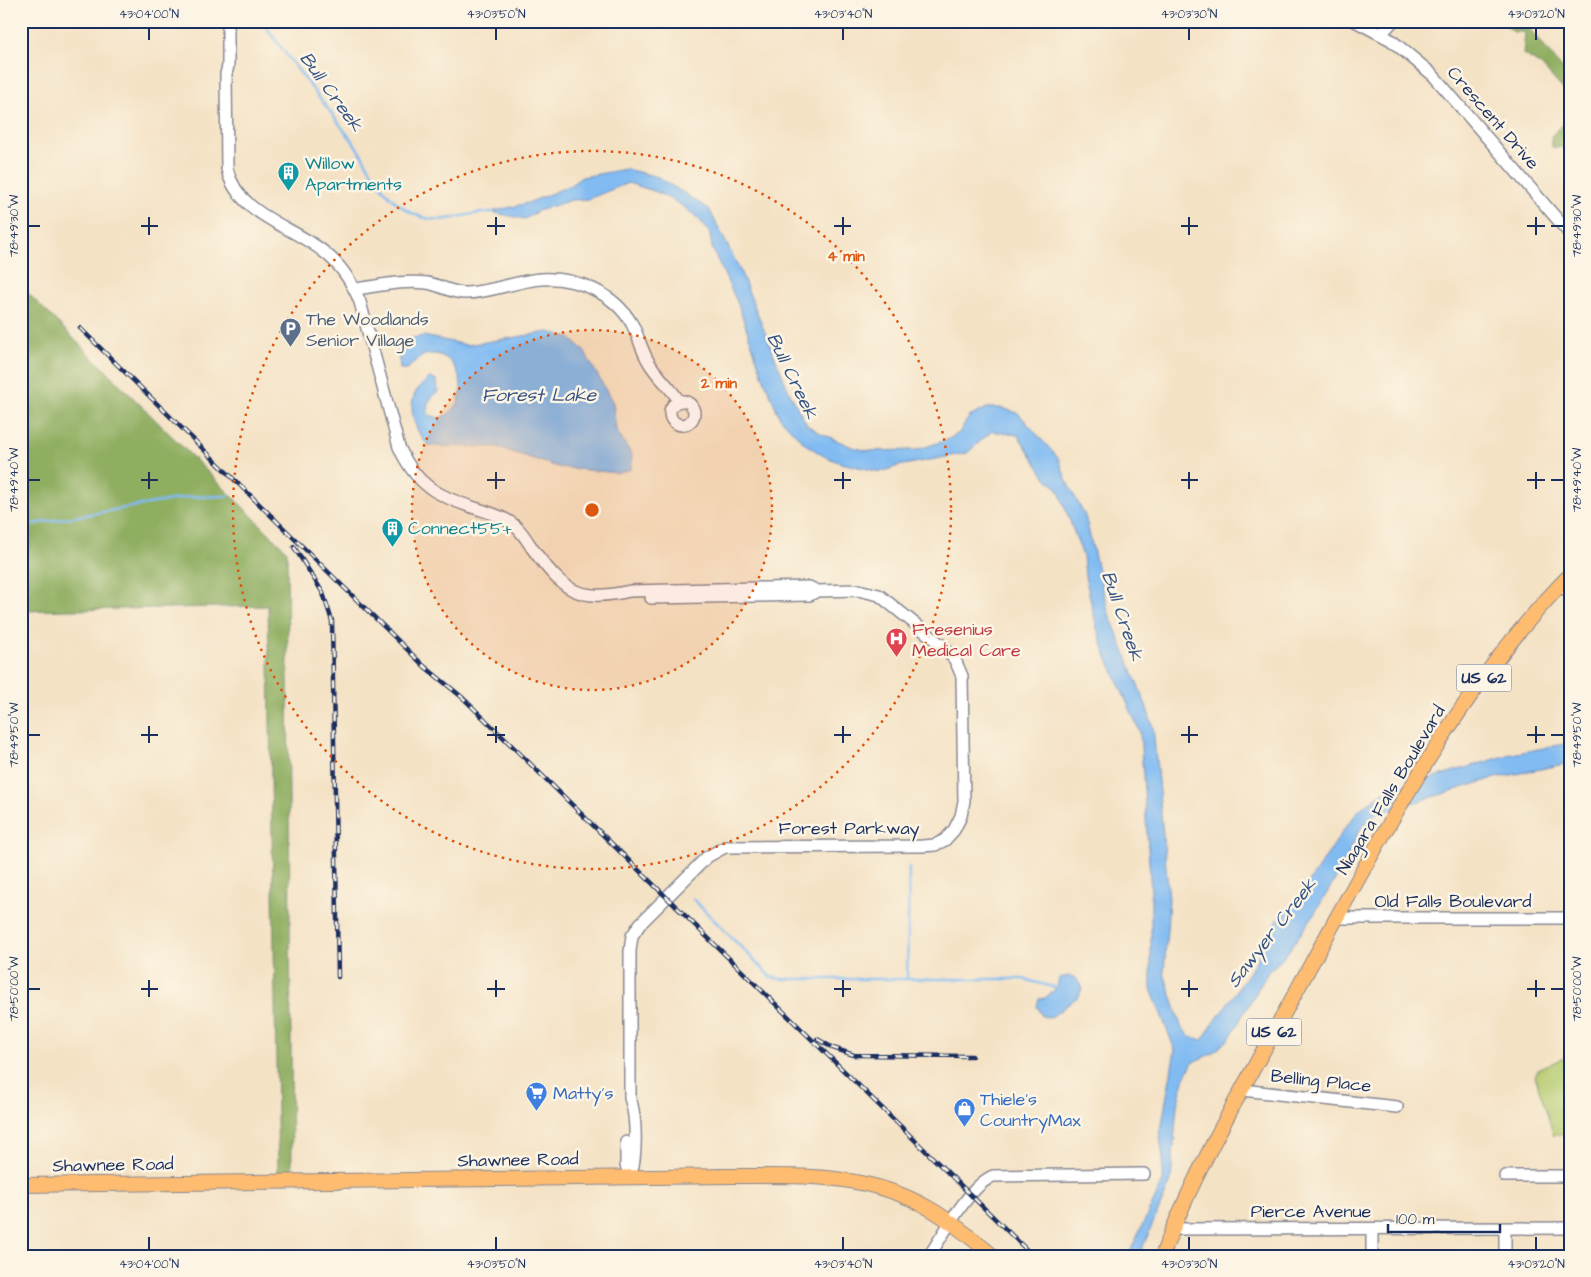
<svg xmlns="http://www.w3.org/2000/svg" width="1591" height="1277" font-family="'Architects Daughter',sans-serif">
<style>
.green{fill:#b4ca6e;stroke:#687c66}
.forest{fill:#8fae61;stroke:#556e60}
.water{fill:#81bbf2;stroke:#4e75a8}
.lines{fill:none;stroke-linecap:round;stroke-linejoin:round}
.stream{stroke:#81bbf2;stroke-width:2.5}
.minor-casing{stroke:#888892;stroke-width:14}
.major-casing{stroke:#888892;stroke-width:16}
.minor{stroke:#fff;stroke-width:11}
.major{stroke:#febc70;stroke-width:14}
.rail-casing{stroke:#1b2f5e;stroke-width:4.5}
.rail{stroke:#fcf5e5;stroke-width:2.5;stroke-dasharray:8;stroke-linecap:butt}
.ticks{fill:none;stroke:#1b2f5e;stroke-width:2}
.ring{fill:none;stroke:#de5710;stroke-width:2.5;stroke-dasharray:2.5 5}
.labels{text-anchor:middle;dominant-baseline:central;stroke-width:5;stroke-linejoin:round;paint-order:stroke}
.shield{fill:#fcf5e5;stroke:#5e6a86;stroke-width:1}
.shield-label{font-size:16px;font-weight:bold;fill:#1b2f5e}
.street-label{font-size:18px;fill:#1b2f5e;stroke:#fcf5e5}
.culture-label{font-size:18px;fill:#0d838f;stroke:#fcf5e5;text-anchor:start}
.service-label{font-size:18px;fill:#4e5e75;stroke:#fcf5e5;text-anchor:start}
.health-label{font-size:18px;fill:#be3a42;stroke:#fcf5e5;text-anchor:start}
.shop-label{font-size:18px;fill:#366cbe;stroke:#fcf5e5;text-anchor:start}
.water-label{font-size:19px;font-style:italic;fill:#345283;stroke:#fcf5e5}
.centre{fill:#de5710;stroke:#fcf5e5;stroke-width:2.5}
.ring-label{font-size:15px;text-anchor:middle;font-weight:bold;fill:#de5710;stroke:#fcf5e5;stroke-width:5;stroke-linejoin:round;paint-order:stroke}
.neatline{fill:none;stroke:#1b2f5e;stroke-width:2}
.ticks-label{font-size:12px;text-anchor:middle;fill:#1b2f5e}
</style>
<rect width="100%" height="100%" fill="#fcf5e5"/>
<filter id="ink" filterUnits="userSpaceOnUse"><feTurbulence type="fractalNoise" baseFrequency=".02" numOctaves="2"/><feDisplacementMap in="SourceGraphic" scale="10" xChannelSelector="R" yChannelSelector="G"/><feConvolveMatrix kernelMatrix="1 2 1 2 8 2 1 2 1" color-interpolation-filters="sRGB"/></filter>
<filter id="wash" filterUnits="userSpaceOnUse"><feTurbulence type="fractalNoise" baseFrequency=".0096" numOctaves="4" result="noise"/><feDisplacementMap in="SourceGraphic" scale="20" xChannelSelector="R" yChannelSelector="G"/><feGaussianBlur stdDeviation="1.12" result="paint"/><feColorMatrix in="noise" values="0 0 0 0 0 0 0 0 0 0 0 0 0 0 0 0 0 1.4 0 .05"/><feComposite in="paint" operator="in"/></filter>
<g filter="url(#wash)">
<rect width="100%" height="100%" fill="#f4e2c5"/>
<path class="green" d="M1570,1056V1131L1554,1136L1535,1076L1539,1068Z"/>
<g class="forest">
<path d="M1508,21H1523L1570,78V97L1541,65L1523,54L1525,32H1514L1506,26Z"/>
<path d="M1570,118V148L1552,147L1551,136Z"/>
<path d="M21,286L287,551L292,1170L278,1175L268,606L21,611Z"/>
</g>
<g class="water">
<path d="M626,169L658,177L709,209L739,268L789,392L807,425L818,432L852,447L869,451L916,450L947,440L959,433L969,417L987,408H1001L1018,413L1059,459L1067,482L1085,516L1108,611L1146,705L1153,727L1169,899L1164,973L1182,1029L1191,1037L1202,1040L1251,970L1278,919L1300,896L1345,828L1360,809L1384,792L1512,754L1570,743V763L1491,779L1377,814L1361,828L1338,875L1313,916L1285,956L1268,972L1229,1039L1213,1053L1193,1062L1185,1077L1177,1105L1171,1181L1139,1256H1128L1163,1181V1159L1160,1135L1175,1050L1151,989V891L1140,732L1106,655L1097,628L1085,576L1083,556L1058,489L1046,478L1018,435L992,431L967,453L898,466L881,472L841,463L824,456L805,444L780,418L762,374L738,304L712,248L710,233L699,219L681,205L657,192L628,183L588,199L571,200L538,211L525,219L491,212L528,203L569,186L582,177Z"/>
<path d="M548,332L569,337L584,351L613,403L616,430L632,455L631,469L618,473L558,467L497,447L429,446C417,435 408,412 414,396C416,389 424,383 429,378L437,381L438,392C431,398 424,404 429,415L439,418C477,407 461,350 429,354C420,355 413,364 407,369H400L398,349L406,339L424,336L467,345Z"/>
<path d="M1069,976L1076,978L1082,988L1079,996L1050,1018L1042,1016L1037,1006L1039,999L1045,998L1057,988L1059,978Z"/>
</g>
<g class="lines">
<g class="stream">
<path d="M262,21C292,64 325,104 356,146C366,160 373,178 385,191C394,202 408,213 422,217C445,225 470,211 493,212"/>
<path d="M21,526L189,497L229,496"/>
<path d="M693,899L771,977L780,979H1023L1057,988"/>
<path d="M907,979L909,867"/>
</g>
</g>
</g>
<g filter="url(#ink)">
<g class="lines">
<defs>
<g id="minor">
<path d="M228,21V66L226,74L227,169C238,215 291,225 324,252C341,265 352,282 360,302L399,447C416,485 437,496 475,508C487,512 500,515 510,522C520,528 526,539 532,548C563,590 577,603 630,591L809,587L817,591L858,590L879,595L944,647L955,660L962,676L964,801L961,816L954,830L945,840L935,845L922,846L725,847L707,857L640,924L632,936L630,951V1098C637,1118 637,1157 630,1178"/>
<path d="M1355,21L1391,40L1433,75L1570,234"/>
<path d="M1381,34L1393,21"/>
<path d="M355,289C379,286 402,280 427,283C441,285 452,294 467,293C492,292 516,281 541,279C577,277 614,293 632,324C638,335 641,348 647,359C655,375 670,386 679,401"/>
<circle cx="682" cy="413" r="12"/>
<path d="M1560,585L1570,593"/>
<path d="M651,598L810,595L817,591"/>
<path d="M1337,918H1570"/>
<path d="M1242,1090L1397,1107"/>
<path d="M626,1142V1165L630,1177"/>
<path d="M1505,1176H1570"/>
<path d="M1172,1229L1570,1228"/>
<path d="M1372,1229V1256"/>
<path d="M929,1256C944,1234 969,1186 993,1176L1144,1174"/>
<path d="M1505,1256V1229"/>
</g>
<g id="major">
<path d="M21,1185L729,1176C800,1176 869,1172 932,1210C954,1223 974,1240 993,1256"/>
<path d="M1162,1256C1198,1162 1250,1076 1298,988C1376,847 1456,690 1570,575"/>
</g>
</defs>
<use href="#minor" class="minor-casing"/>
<use href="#major" class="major-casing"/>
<use href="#minor" class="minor"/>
<use href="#major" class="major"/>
<defs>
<g id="rail">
<path d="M80,328L424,666L463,698L1033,1256"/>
<path d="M294,547L323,593L332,621L338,977"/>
<path d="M817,1039L833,1048L854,1055L972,1056"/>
</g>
</defs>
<use href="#rail" class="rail-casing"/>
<use href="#rail" class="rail"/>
</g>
</g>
<path class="ticks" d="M149,28V40M496,28V40M843,28V40M1189,28V40M1536,28V40M149,217V235M496,217V235M843,217V235M1189,217V235M1536,217V235M28,226H40M141,226H158M487,226H505M834,226H851M1181,226H1198M1527,226H1545M1551,226H1564M149,472V489M496,472V489M843,472V489M1189,472V489M1536,472V489M28,480H40M141,480H158M487,480H505M834,480H851M1181,480H1198M1527,480H1545M1551,480H1564M149,726V743M496,726V743M843,726V743M1189,726V743M1536,726V743M28,735H40M141,735H158M487,735H505M834,735H851M1181,735H1198M1527,735H1545M1551,735H1564M149,980V997M496,980V997M843,980V997M1189,980V997M1536,980V997M28,989H40M141,989H158M487,989H505M834,989H851M1181,989H1198M1527,989H1545M1551,989H1564M149,1237V1250M496,1237V1250M843,1237V1250M1189,1237V1250M1536,1237V1250"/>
<circle cx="592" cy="510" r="180" fill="#de5710" fill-opacity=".12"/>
<g class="ring">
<circle cx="592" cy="510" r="180"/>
<circle cx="592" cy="510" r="359"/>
</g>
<defs>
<symbol id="building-pin" viewBox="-11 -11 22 30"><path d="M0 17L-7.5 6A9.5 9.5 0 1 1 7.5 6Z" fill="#0f9aa8" stroke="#fcf5e5"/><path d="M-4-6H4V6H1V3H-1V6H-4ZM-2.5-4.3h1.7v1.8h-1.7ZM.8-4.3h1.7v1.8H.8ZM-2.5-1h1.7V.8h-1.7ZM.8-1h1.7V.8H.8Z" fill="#fff"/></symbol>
<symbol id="parking-pin" viewBox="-11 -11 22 30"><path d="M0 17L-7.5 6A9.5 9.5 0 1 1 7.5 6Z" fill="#5c6f8a" stroke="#fcf5e5"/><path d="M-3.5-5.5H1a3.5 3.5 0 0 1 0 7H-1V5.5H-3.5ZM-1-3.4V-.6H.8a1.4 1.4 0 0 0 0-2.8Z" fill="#fff"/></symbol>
<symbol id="hospital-pin" viewBox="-11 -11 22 30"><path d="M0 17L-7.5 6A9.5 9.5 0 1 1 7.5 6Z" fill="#e0444e" stroke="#fcf5e5"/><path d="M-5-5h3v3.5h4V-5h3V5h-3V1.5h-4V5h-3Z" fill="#fff"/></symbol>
<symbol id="supermarket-pin" viewBox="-11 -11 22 30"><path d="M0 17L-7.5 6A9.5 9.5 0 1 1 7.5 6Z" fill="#3f7fe0" stroke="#fcf5e5"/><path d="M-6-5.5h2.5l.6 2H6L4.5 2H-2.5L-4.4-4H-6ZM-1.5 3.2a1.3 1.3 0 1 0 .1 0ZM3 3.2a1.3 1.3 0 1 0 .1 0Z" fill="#fff"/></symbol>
<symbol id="shop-pin" viewBox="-11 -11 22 30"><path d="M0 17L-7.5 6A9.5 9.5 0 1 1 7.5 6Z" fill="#3f7fe0" stroke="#fcf5e5"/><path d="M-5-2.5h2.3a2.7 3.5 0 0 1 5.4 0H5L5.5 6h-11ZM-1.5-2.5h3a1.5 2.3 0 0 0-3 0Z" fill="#fff"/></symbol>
</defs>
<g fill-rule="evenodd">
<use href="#building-pin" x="276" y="160" width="25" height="34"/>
<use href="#parking-pin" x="278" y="316" width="25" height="34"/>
<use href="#building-pin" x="380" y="516" width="25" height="34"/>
<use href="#hospital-pin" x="884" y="626" width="25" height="34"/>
<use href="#supermarket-pin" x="524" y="1080" width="25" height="34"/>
<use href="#shop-pin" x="952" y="1096" width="25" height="34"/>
</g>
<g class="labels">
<g class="shield">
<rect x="1456.5" y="664.5" width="55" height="27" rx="4"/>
<rect x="1246.5" y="1018.5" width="55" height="27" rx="4"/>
</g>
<g class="shield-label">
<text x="1484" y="678">US 62</text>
<text x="1274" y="1032">US 62</text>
</g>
<g class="street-label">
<text transform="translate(1493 118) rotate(49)">Crescent Drive</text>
<text transform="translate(1391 790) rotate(-59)">Niagara Falls Boulevard</text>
<text x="849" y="828">Forest Parkway</text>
<text x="1453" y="901">Old Falls Boulevard</text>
<text transform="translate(1321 1081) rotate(6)">Belling Place</text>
<text transform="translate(518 1160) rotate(-1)">Shawnee Road</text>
<text transform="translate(113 1165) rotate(-1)">Shawnee Road</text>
<text x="1311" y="1211">Pierce Avenue</text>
</g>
<g class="culture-label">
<text x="305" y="163">Willow<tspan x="305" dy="21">Apartments</tspan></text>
<text x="408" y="528">Connect55+</text>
</g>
<g class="service-label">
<text x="306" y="319">The Woodlands<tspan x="306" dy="21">Senior Village</tspan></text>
</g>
<g class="health-label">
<text x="912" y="629">Fresenius<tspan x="912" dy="21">Medical Care</tspan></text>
</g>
<g class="shop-label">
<text x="553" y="1093">Matty's</text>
<text x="980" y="1099">Thiele's<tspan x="980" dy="21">CountryMax</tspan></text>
</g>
<g class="water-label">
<text transform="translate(331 92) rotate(54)">Bull Creek</text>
<text transform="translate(792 376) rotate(64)">Bull Creek</text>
<text x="539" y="395">Forest Lake</text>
<text transform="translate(1122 616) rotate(71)">Bull Creek</text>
<text transform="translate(1272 933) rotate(-52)">Sawyer Creek</text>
</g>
</g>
<circle cx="592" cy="510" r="8" class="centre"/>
<g class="ring-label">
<text x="846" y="261">4 min</text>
<text x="719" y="388">2 min</text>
</g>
<rect width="1591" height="1277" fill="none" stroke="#fcf5e5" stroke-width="55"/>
<path d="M1388 1224v8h112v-8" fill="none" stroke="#1b2f5e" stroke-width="2.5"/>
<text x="1396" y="1224" font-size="15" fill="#1b2f5e" stroke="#fcf5e5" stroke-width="4" paint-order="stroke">100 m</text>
<rect x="28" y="28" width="1536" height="1222" class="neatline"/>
<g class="ticks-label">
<text x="149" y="18">43°04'00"N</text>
<text x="496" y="18">43°03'50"N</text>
<text x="843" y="18">43°03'40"N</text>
<text x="1189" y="18">43°03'30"N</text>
<text x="1536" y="18">43°03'20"N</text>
<text transform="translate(1577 226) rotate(-90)" y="4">78°49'30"W</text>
<text transform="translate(14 226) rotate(-90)" y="4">78°49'30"W</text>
<text transform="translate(1577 480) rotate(-90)" y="4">78°49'40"W</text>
<text transform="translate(14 480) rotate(-90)" y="4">78°49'40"W</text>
<text transform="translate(1577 735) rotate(-90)" y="4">78°49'50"W</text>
<text transform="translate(14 735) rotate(-90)" y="4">78°49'50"W</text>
<text transform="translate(1577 989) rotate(-90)" y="4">78°50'00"W</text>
<text transform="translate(14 989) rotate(-90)" y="4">78°50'00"W</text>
<text x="149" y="1268">43°04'00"N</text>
<text x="496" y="1268">43°03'50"N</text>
<text x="843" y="1268">43°03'40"N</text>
<text x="1189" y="1268">43°03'30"N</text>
<text x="1536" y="1268">43°03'20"N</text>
</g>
</svg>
